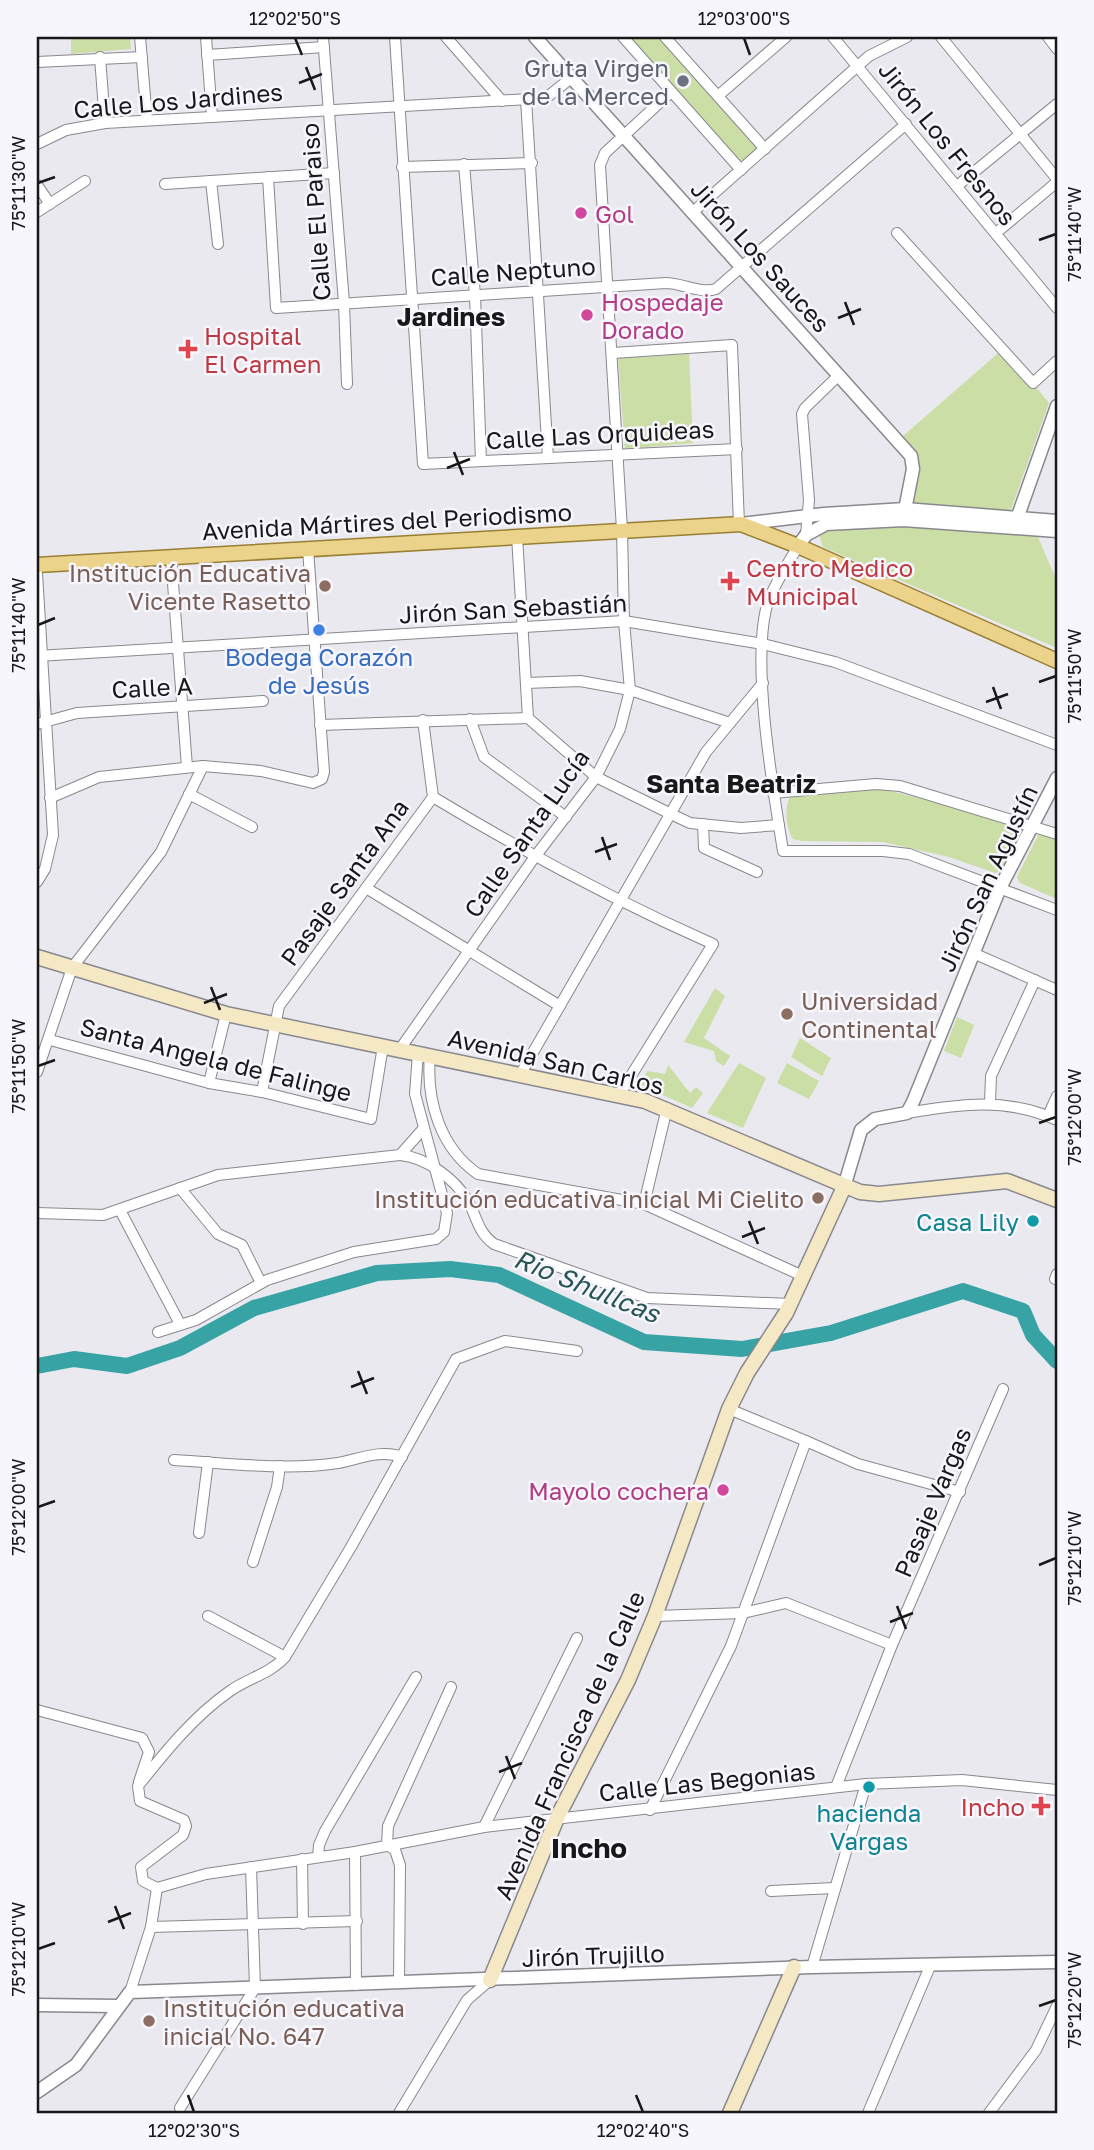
<svg xmlns="http://www.w3.org/2000/svg" width="1094" height="2150" font-family="'Golos Text',sans-serif">
<style>
.green{fill:#cbdea6}
.lines{fill:none;stroke-linecap:round;stroke-linejoin:round}
.river{stroke:#38a3a5;stroke-width:16}
.minor-casing{stroke:#88888e;stroke-width:12}
.tertiary-casing{stroke:#88888e;stroke-width:15}
.secondary-casing{stroke:#88888e;stroke-width:17}
.primary-casing{stroke:#997f32;stroke-width:17}
.minor{stroke:#fff;stroke-width:10}
.tertiary{stroke:#fff;stroke-width:12}
.secondary{stroke:#f5e9c5;stroke-width:14}
.primary{stroke:#ebd38c;stroke-width:14}
.ticks{fill:none;stroke:#18181a;stroke-width:2.5}
.worship-dot{fill:#6b7280;stroke:#f7f6fd;stroke-width:2.5}
.hotel-dot{fill:#d1479c;stroke:#f7f6fd;stroke-width:2.5}
.health-dot{fill:#e0444e;stroke:#f7f6fd;stroke-width:2.5}
.education-dot{fill:#8d6e63;stroke:#f7f6fd;stroke-width:2.5}
.shop-dot{fill:#3f7fe0;stroke:#f7f6fd;stroke-width:2.5}
.culture-dot{fill:#0f9aa8;stroke:#f7f6fd;stroke-width:2.5}
.labels{text-anchor:middle;dominant-baseline:central;stroke-width:5;stroke-linejoin:round;paint-order:stroke}
.worship-label{font-size:24px;fill:#5b616d;stroke:#f7f6fd;text-anchor:end}
.street-label{font-size:24px;fill:#18181a;stroke:#f7f6fd}
.hotel-label{font-size:24px;fill:#b23c85;stroke:#f7f6fd;text-anchor:start}
.health-label{font-size:24px;fill:#be3a42;stroke:#f7f6fd;text-anchor:start}
.education-label{font-size:24px;fill:#785e54;stroke:#f7f6fd;text-anchor:end}
.shop-label{font-size:24px;fill:#366cbe;stroke:#f7f6fd}
.culture-label{font-size:24px;fill:#0d838f;stroke:#f7f6fd;text-anchor:end}
.neighbourhood-label{font-size:26px;font-weight:bold;fill:#18181a;stroke:#f7f6fd}
.water-label{font-size:26px;font-style:italic;fill:#285556;stroke:#f7f6fd}
.quarter-label{font-size:28px;font-weight:bold;fill:#18181a;stroke:#f7f6fd}
.neatline{fill:none;stroke:#18181a;stroke-width:2.5}
.ticks-label{font-size:18px;text-anchor:middle;fill:#18181a}
</style>
<rect width="100%" height="100%" fill="#e9e9ef"/>
<g class="green">
<path d="M71,37H130L131,49L71,54Z"/>
<path d="M627,37H661L754,142L757,150L746,161L736,159Z"/>
<path d="M1004,348L1049,403L1010,512L911,504C921,469 928,465 903,436Z"/>
<path d="M689,354L693,443L625,449L618,358Z"/>
<path d="M895,524L1037,535L1057,581V648L823,547L819,535L825,527Z"/>
<path d="M883,789L1015,823L1021,832L1002,870L995,873L949,857L883,842L802,841L793,839C786,828 784,808 790,797L799,794Z"/>
<path d="M1045,833L1057,838V899L1020,883L1017,877L1038,835Z"/>
<path d="M715,988L725,996L704,1038L730,1056L724,1066L716,1061L714,1051L684,1042Z"/>
<path d="M957,1017L974,1025L961,1058L944,1051Z"/>
<path d="M800,1038L831,1058L822,1076L791,1057Z"/>
<path d="M739,1063L766,1078L743,1128L707,1113Z"/>
<path d="M787,1063L819,1081L809,1099L777,1083Z"/>
<path d="M668,1065L690,1093L696,1087L703,1093L692,1108L640,1085L647,1071L665,1074Z"/>
</g>
<g class="lines">
<path class="river" d="M37,1366L74,1359L127,1366L180,1348L254,1308L377,1273L450,1269L499,1275L644,1342L742,1349L831,1333L963,1291L1023,1311L1033,1335L1057,1361"/>
<defs>
<g id="minor">
<path d="M140,37L147,120"/>
<path d="M206,37L212,116"/>
<path d="M323,37L344,303L347,384"/>
<path d="M395,37L423,464L737,449"/>
<path d="M446,37L502,101"/>
<path d="M623,37L741,170"/>
<path d="M665,37L765,149"/>
<path d="M833,37L1057,308"/>
<path d="M941,37L1057,179"/>
<path d="M1048,37L1057,49"/>
<path d="M207,55L324,47"/>
<path d="M100,57L105,123"/>
<path d="M37,62L142,57"/>
<path d="M719,95L786,37"/>
<path d="M526,99L548,458"/>
<path d="M37,144L66,130L105,123L546,98L571,78"/>
<path d="M464,164L475,295L481,461"/>
<path d="M402,167L532,163"/>
<path d="M268,177L276,308L666,283C682,283 700,294 716,289L906,124"/>
<path d="M211,181L218,244"/>
<path d="M165,184L334,173"/>
<path d="M37,185L50,204"/>
<path d="M957,186L1057,104"/>
<path d="M37,212L85,181"/>
<path d="M693,212L869,56L907,37"/>
<path d="M897,233L1033,383L1057,361"/>
<path d="M996,233L1057,182"/>
<path d="M613,353L732,345L739,524"/>
<path d="M806,535L809,500L802,414L805,408L839,375"/>
<path d="M517,536L528,718L596,777L671,814L690,823L741,828L779,825"/>
<path d="M798,546C787,566 772,587 766,609C752,668 773,789 783,851H883L909,854L1057,910"/>
<path d="M171,557L187,767"/>
<path d="M37,573L53,835L45,869L37,882"/>
<path d="M37,656L624,621L763,644L835,662L1057,745"/>
<path d="M526,683L580,681L630,690L730,723"/>
<path d="M470,719L484,757L566,817"/>
<path d="M37,724L77,713L263,701"/>
<path d="M320,725L528,718"/>
<path d="M773,793L876,784L900,786L1057,834"/>
<path d="M189,794L252,827"/>
<path d="M433,797C524,852 616,901 713,944L619,1095"/>
<path d="M50,798L99,777L203,766L261,771L313,783L322,779L324,772L308,549"/>
<path d="M703,824L704,848L757,872"/>
<path d="M366,888L560,1006"/>
<path d="M973,953L1057,990"/>
<path d="M50,1040L209,1083L262,1092L371,1119L383,1046"/>
<path d="M400,1049L534,858L596,777L620,729L630,690L624,621L622,530L600,165L605,153L671,92"/>
<path d="M430,1056C426,1100 440,1148 478,1174L644,1204L803,1276"/>
<path d="M37,1072L72,968L161,852L203,766"/>
<path d="M520,1075L706,752L763,683"/>
<path d="M209,1083L226,1014"/>
<path d="M262,1092L279,1006L433,797L423,720"/>
<path d="M990,1102L991,1076L1035,980"/>
<path d="M907,1113C960,1104 1006,1097 1057,1120"/>
<path d="M1048,1116L1057,1096"/>
<path d="M400,1155C426,1157 455,1179 468,1201C477,1217 478,1233 494,1244L647,1298L790,1304"/>
<path d="M180,1188L218,1234L242,1245L261,1283"/>
<path d="M644,1204L667,1108"/>
<path d="M121,1212L180,1324"/>
<path d="M37,1213L103,1215L218,1175L400,1155L423,1129"/>
<path d="M1055,1279L1057,1274"/>
<path d="M158,1332L196,1320L267,1280L354,1252L436,1239L444,1232L447,1213L415,1094L418,1053"/>
<path d="M806,1441L858,1464L960,1492"/>
<path d="M174,1460C228,1463 285,1471 338,1463C359,1459 381,1449 402,1457"/>
<path d="M199,1533L208,1462"/>
<path d="M253,1562L277,1487L280,1466"/>
<path d="M208,1616L285,1657"/>
<path d="M655,1616L743,1613L786,1603L892,1645"/>
<path d="M37,1710L142,1738L149,1752L139,1782"/>
<path d="M836,1787L892,1645L1003,1389"/>
<path d="M650,1810L731,1646L806,1441L729,1409"/>
<path d="M484,1827L577,1638"/>
<path d="M355,1852L356,1985"/>
<path d="M318,1857L319,1845L325,1831L416,1677"/>
<path d="M302,1859L303,1924"/>
<path d="M157,1888L206,1874L355,1852L484,1827L866,1784L962,1780L1057,1790"/>
<path d="M157,1888L143,1881L141,1867L183,1835L186,1826L184,1820L140,1801L138,1786C165,1752 194,1716 230,1691C248,1678 270,1674 285,1657L351,1547L456,1359L505,1341L577,1351"/>
<path d="M771,1891L834,1888"/>
<path d="M151,1927L357,1921"/>
<path d="M812,1967L866,1784"/>
<path d="M399,1983L400,1865L395,1850L387,1845L388,1826L451,1687"/>
<path d="M130,1992L151,1927L157,1888"/>
<path d="M180,2108L255,1988L251,1867"/>
<path d="M399,2113L467,2000L490,1980"/>
<path d="M868,2113L931,1964"/>
<path d="M989,2113L1036,2050L1057,2006"/>
</g>
<g id="tertiary">
<path d="M535,37L911,456L913,469L903,520"/>
<path d="M741,524L824,514L905,509L1057,521"/>
<path d="M1014,527L1057,406"/>
<path d="M798,546L806,535L826,524L903,520L1057,531"/>
<path d="M844,1187L861,1130L875,1119L907,1113L913,1102L1000,888L1057,778"/>
<path d="M37,2005L117,2006"/>
<path d="M37,2092L76,2065L130,1992L812,1967L1057,1962"/>
</g>
<g id="secondary">
<path d="M37,957L226,1014L645,1101L860,1192L879,1194L1007,1181L1057,1200"/>
<path d="M490,1980L557,1818L628,1680L655,1616L729,1409L747,1373L786,1313L844,1187"/>
<path d="M730,2113L794,1967"/>
</g>
<path id="primary" d="M37,565L741,524L798,546L1057,661"/>
</defs>
<use href="#minor" class="minor-casing"/>
<use href="#tertiary" class="tertiary-casing"/>
<use href="#secondary" class="secondary-casing"/>
<use href="#primary" class="primary-casing"/>
<use href="#minor" class="minor"/>
<use href="#tertiary" class="tertiary"/>
<use href="#secondary" class="secondary"/>
<use href="#primary" class="primary"/>
</g>
<path class="ticks" d="M295,38L302,55M744,38L750,55M306,67L315,90M299,83L322,74M38,183L55,177M1039,240L1056,234M845,302L854,325M838,318L861,309M454,452L463,475M447,468L470,459M38,625L55,618M1039,682L1056,676M993,687L1001,709M986,702L1008,694M602,837L610,860M595,852L617,844M211,987L220,1010M204,1003L227,994M38,1066L55,1060M1039,1123L1056,1117M749,1221L758,1244M742,1237L765,1228M358,1371L367,1394M351,1387L374,1378M38,1507L55,1501M1039,1565L1056,1558M897,1606L906,1629M890,1622L913,1613M506,1756L515,1779M499,1772L522,1763M115,1906L124,1929M108,1922L131,1913M38,1949L55,1943M1039,2006L1056,2000M188,2095L194,2112M636,2095L643,2112"/>
<circle class="worship-dot" cx="683" cy="81" r="7"/>
<g class="hotel-dot">
<circle cx="581" cy="213" r="7"/>
<circle cx="587" cy="315" r="7"/>
<circle cx="723" cy="1490" r="7"/>
</g>
<g class="health-dot">
<path d="M184.5 338.5h7v7h7v7h-7v7h-7v-7h-7v-7h7z"/>
<path d="M726.5 570.5h7v7h7v7h-7v7h-7v-7h-7v-7h7z"/>
<path d="M1037.5 1795.5h7v7h7v7h-7v7h-7v-7h-7v-7h7z"/>
</g>
<g class="education-dot">
<circle cx="325" cy="586" r="7"/>
<circle cx="787" cy="1014" r="7"/>
<circle cx="818" cy="1198" r="7"/>
<circle cx="149" cy="2021" r="7"/>
</g>
<circle class="shop-dot" cx="319" cy="630" r="7"/>
<g class="culture-dot">
<circle cx="1033" cy="1221" r="7"/>
<circle cx="869" cy="1787" r="7"/>
</g>
<g class="labels">
<g class="worship-label">
<text x="669" y="67">Gruta Virgen<tspan x="669" dy="28">de la Merced</tspan></text>
</g>
<g class="street-label">
<text transform="translate(178 100) rotate(-5)">Calle Los Jardines</text>
<text transform="translate(948 143) rotate(51)">Jirón Los Fresnos</text>
<text transform="translate(315 212) rotate(-94)">Calle El Paraiso</text>
<text transform="translate(761 256) rotate(48)">Jirón Los Sauces</text>
<text transform="translate(513 271) rotate(-4)">Calle Neptuno</text>
<text transform="translate(600 434) rotate(-3)">Calle Las Orquideas</text>
<text transform="translate(387 521) rotate(-3)">Avenida Mártires del Periodismo</text>
<text transform="translate(513 608) rotate(-3)">Jirón San Sebastián</text>
<text transform="translate(152 687) rotate(-3)">Calle A</text>
<text transform="translate(526 833) rotate(-55)">Calle Santa Lucía</text>
<text transform="translate(987 878) rotate(-65)">Jirón San Agustín</text>
<text transform="translate(344 882) rotate(-54)">Pasaje Santa Ana</text>
<text transform="translate(216 1059) rotate(14)">Santa Angela de Falinge</text>
<text transform="translate(556 1061) rotate(13)">Avenida San Carlos</text>
<text transform="translate(932 1502) rotate(-67)">Pasaje Vargas</text>
<text transform="translate(569 1745) rotate(-66)">Avenida Francisca de la Calle</text>
<text transform="translate(707 1781) rotate(-6)">Calle Las Begonias</text>
<text transform="translate(593 1955) rotate(-2)">Jirón Trujillo</text>
</g>
<g class="hotel-label">
<text x="595" y="213">Gol</text>
<text x="601" y="301">Hospedaje<tspan x="601" dy="28">Dorado</tspan></text>
<text x="709" y="1490" text-anchor="end">Mayolo cochera</text>
</g>
<g class="health-label">
<text x="204" y="335">Hospital<tspan x="204" dy="28">El Carmen</tspan></text>
<text x="746" y="567">Centro Medico<tspan x="746" dy="28">Municipal</tspan></text>
<text x="1025" y="1806" text-anchor="end">Incho</text>
</g>
<g class="education-label">
<text x="311" y="572">Institución Educativa<tspan x="311" dy="28">Vicente Rasetto</tspan></text>
<text x="801" y="1000" text-anchor="start">Universidad<tspan x="801" dy="28">Continental</tspan></text>
<text x="804" y="1198">Institución educativa inicial Mi Cielito</text>
<text x="163" y="2007" text-anchor="start">Institución educativa<tspan x="163" dy="28">inicial No. 647</tspan></text>
</g>
<g class="shop-label">
<text x="319" y="656">Bodega Corazón<tspan x="319" dy="28">de Jesús</tspan></text>
</g>
<g class="culture-label">
<text x="1019" y="1221">Casa Lily</text>
<text x="869" y="1812" text-anchor="middle">hacienda<tspan x="869" dy="28">Vargas</tspan></text>
</g>
<g class="neighbourhood-label">
<text x="451" y="316">Jardines</text>
<text x="731" y="783">Santa Beatriz</text>
</g>
<g class="water-label">
<text transform="translate(587 1286) rotate(22)">Rio Shullcas</text>
</g>
<g class="quarter-label">
<text x="589" y="1847">Incho</text>
</g>
</g>
<rect width="1094" height="2150" fill="none" stroke="#f7f6fd" stroke-width="77"/>
<rect x="38" y="38" width="1018" height="2074" class="neatline"/>
<g class="ticks-label">
<text x="295" y="25">12°02'50"S</text>
<text x="744" y="25">12°03'00"S</text>
<text transform="translate(19 183) rotate(-90)" y="6">75°11'30"W</text>
<text transform="translate(1075 234) rotate(-90)" y="6">75°11'40"W</text>
<text transform="translate(19 625) rotate(-90)" y="6">75°11'40"W</text>
<text transform="translate(1075 676) rotate(-90)" y="6">75°11'50"W</text>
<text transform="translate(19 1066) rotate(-90)" y="6">75°11'50"W</text>
<text transform="translate(1075 1117) rotate(-90)" y="6">75°12'00"W</text>
<text transform="translate(19 1507) rotate(-90)" y="6">75°12'00"W</text>
<text transform="translate(1075 1558) rotate(-90)" y="6">75°12'10"W</text>
<text transform="translate(19 1949) rotate(-90)" y="6">75°12'10"W</text>
<text transform="translate(1075 2000) rotate(-90)" y="6">75°12'20"W</text>
<text x="194" y="2137">12°02'30"S</text>
<text x="643" y="2137">12°02'40"S</text>
</g>
</svg>
